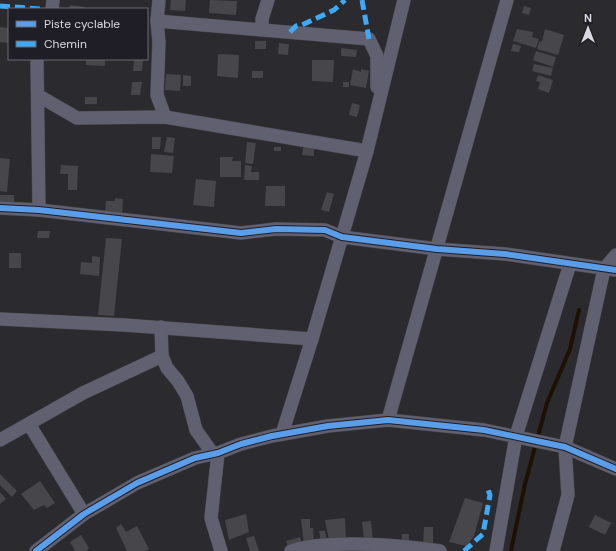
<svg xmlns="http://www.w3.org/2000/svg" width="616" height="551" font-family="'DM Sans',sans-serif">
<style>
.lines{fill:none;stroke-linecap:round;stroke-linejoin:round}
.stream{stroke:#1e1104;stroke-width:4}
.building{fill:#46464b}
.minor-casing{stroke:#47474a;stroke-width:14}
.minor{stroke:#616070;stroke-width:13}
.quiet{stroke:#3fa9f5;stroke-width:5;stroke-dasharray:10 5;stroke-linecap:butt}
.cycleway-casing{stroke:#1f1e27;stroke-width:8}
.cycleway{stroke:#5a9eea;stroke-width:6}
</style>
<rect width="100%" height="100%" fill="#2a2a2f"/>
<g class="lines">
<path class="stream" d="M511,551L525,484L547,403L570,349L579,310"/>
</g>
<g class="building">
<path d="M171,0H186L185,11L170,10Z"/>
<path d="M210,0L237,1L236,15L209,13Z"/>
<path d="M70,5L85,7L84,9H69Z"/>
<path d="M524,6L531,8L529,15L522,13Z"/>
<path d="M0,27L9,28V43L0,42Z"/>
<path d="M517,29L533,32L532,37L539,39L536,48L513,41Z"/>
<path d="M545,29L564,35L558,55L537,49L539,42L542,41Z"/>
<rect x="255" y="41" width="11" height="8"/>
<path d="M279,43L289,44L288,55L278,54Z"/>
<path d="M513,44L521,46L519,52L511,51Z"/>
<path d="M341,48L357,50L356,57L341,56Z"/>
<path d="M536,51L556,57L553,67L533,60Z"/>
<path d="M218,54L239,55L238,78L217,76Z"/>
<path d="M86,59H105V66L86,65Z"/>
<path d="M134,59H143L142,71H133Z"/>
<path d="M312,60H334L333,82L312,81Z"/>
<path d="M534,64L553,68L551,76L532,71Z"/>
<path d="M353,69L361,72V69L369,71L366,88L350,85Z"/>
<rect x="252" y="71" width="11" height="7"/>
<path d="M166,74L181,75L180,91L165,90Z"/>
<path d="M183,75L191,76V86H183Z"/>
<path d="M538,75L553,80L549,93L538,89L540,82L536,81Z"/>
<path d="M132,82H142L140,95H131Z"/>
<rect x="343" y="82" width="6" height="5"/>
<rect x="85" y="97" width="12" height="7"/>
<path d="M352,103L360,105L357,117L349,115Z"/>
<path d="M152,137H161L160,149H152Z"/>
<path d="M167,137L175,138L173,153L164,152Z"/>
<path d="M247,142L256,143L253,164L245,163Z"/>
<rect x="274" y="147" width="7" height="4"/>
<path d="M303,148H314V156L302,155Z"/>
<path d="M151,154L174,156L172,173L150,172Z"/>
<path d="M220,157H233L232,161H241V177H220Z"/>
<path d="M0,158L10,159L7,192L0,191Z"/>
<path d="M61,165L78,166L77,190H68V174H60Z"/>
<path d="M245,165L252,166L251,172H259V180H244Z"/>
<path d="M196,179L216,181L214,207L193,205Z"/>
<path d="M266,186H285V206H265Z"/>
<path d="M327,192L334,194L329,212L321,210Z"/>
<path d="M0,195H14V203L0,202Z"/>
<path d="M115,198L123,199L122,215L105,214L106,201H115Z"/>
<path d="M38,231H50L49,238H37Z"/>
<path d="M106,238L122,239L114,316L98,315Z"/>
<rect x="9" y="253" width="12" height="15"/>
<path d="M92,256L100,257L99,276L80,274L81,262L92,263Z"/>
<path d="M0,474L17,491L12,497L0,485Z"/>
<path d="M40,481L55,503L47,508L44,505L34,510L21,494Z"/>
<path d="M0,492L6,499L0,504Z"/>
<path d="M465,498L483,503L474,536L466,546L449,542Z"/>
<path d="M246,514L249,532L229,540L225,520Z"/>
<path d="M595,515L611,523L605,535L589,527Z"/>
<path d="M345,518L346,540H329L325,520Z"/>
<path d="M301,519H310V528H313L314,543L304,544Z"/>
<path d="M371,521L373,540H364L362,522Z"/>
<path d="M121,524L126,532L137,526L149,549L145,551H127L116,528Z"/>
<path d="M424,527H433V546H423Z"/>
<path d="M319,531H325L327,542L321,543Z"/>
<path d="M402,534H409V544H401Z"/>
<path d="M81,535L89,548L86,551H75L70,542Z"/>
<path d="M254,536L259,551H250L246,538Z"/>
<path d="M300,537L302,544L289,549L286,541Z"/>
</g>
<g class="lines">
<defs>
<g id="minor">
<path d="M159,0L157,21L159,42L157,95L165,117"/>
<path d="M52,9L53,0"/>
<path d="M157,21L369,39L377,56V87"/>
<path d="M262,30V19L268,0"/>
<path d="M37,59L39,210"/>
<path d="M39,96L77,118L165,117L367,151"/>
<path d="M0,208L39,210L241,233L276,229L325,230L342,237L437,249L505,254L616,270"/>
<path d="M0,319L124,325L312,339"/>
<path d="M161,327L162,356L167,368L178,381L187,396L196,430L213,454"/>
<path d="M388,420L507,0"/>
<path d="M29,424L84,514"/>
<path d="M282,434L312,339L367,151L404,0"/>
<path d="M0,440L83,393L162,356"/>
<path d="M218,453L211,518L221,551"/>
<path d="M36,551L84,514L137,483L195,458L218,453L241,444L272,436L328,426L388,420L484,430L565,447L616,469"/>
<path d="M291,551C328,539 401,545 440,551"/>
<path d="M496,551L516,436L570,264"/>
<path d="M553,551L568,495L565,447L604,269L616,255"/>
</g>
</defs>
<use href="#minor" class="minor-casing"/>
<use href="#minor" class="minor"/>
<g class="quiet">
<path d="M362,0L369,39"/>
<path d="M0,6L41,9"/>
<path d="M290,32L296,26L302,25L334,10L345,0"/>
<path d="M464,551L483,534L490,495L487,487"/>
</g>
<defs>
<g id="cycleway">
<path d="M0,208L39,210L241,233L276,229L325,230L342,237L437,249L505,254L616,270"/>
<path d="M36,551L84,514L137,483L195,458L218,453L241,444L272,436L328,426L388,420L484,430L565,447L616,469"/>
</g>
</defs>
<use href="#cycleway" class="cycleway-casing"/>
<use href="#cycleway" class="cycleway"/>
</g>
<rect x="8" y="8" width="140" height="52" fill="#1f1e27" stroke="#696870"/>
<rect x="16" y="21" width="20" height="6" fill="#5a9eea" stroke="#696870"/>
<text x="44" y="28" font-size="12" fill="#d8d8de">Piste cyclable</text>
<rect x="16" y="41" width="20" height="6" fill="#3fa9f5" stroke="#696870"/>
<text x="44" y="48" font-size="12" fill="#d8d8de">Chemin</text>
<g transform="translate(588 28)" stroke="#1f1e27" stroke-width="3" paint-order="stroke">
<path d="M0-3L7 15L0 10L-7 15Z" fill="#d8d8de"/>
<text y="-6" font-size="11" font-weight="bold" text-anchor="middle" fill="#d8d8de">N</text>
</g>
</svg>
